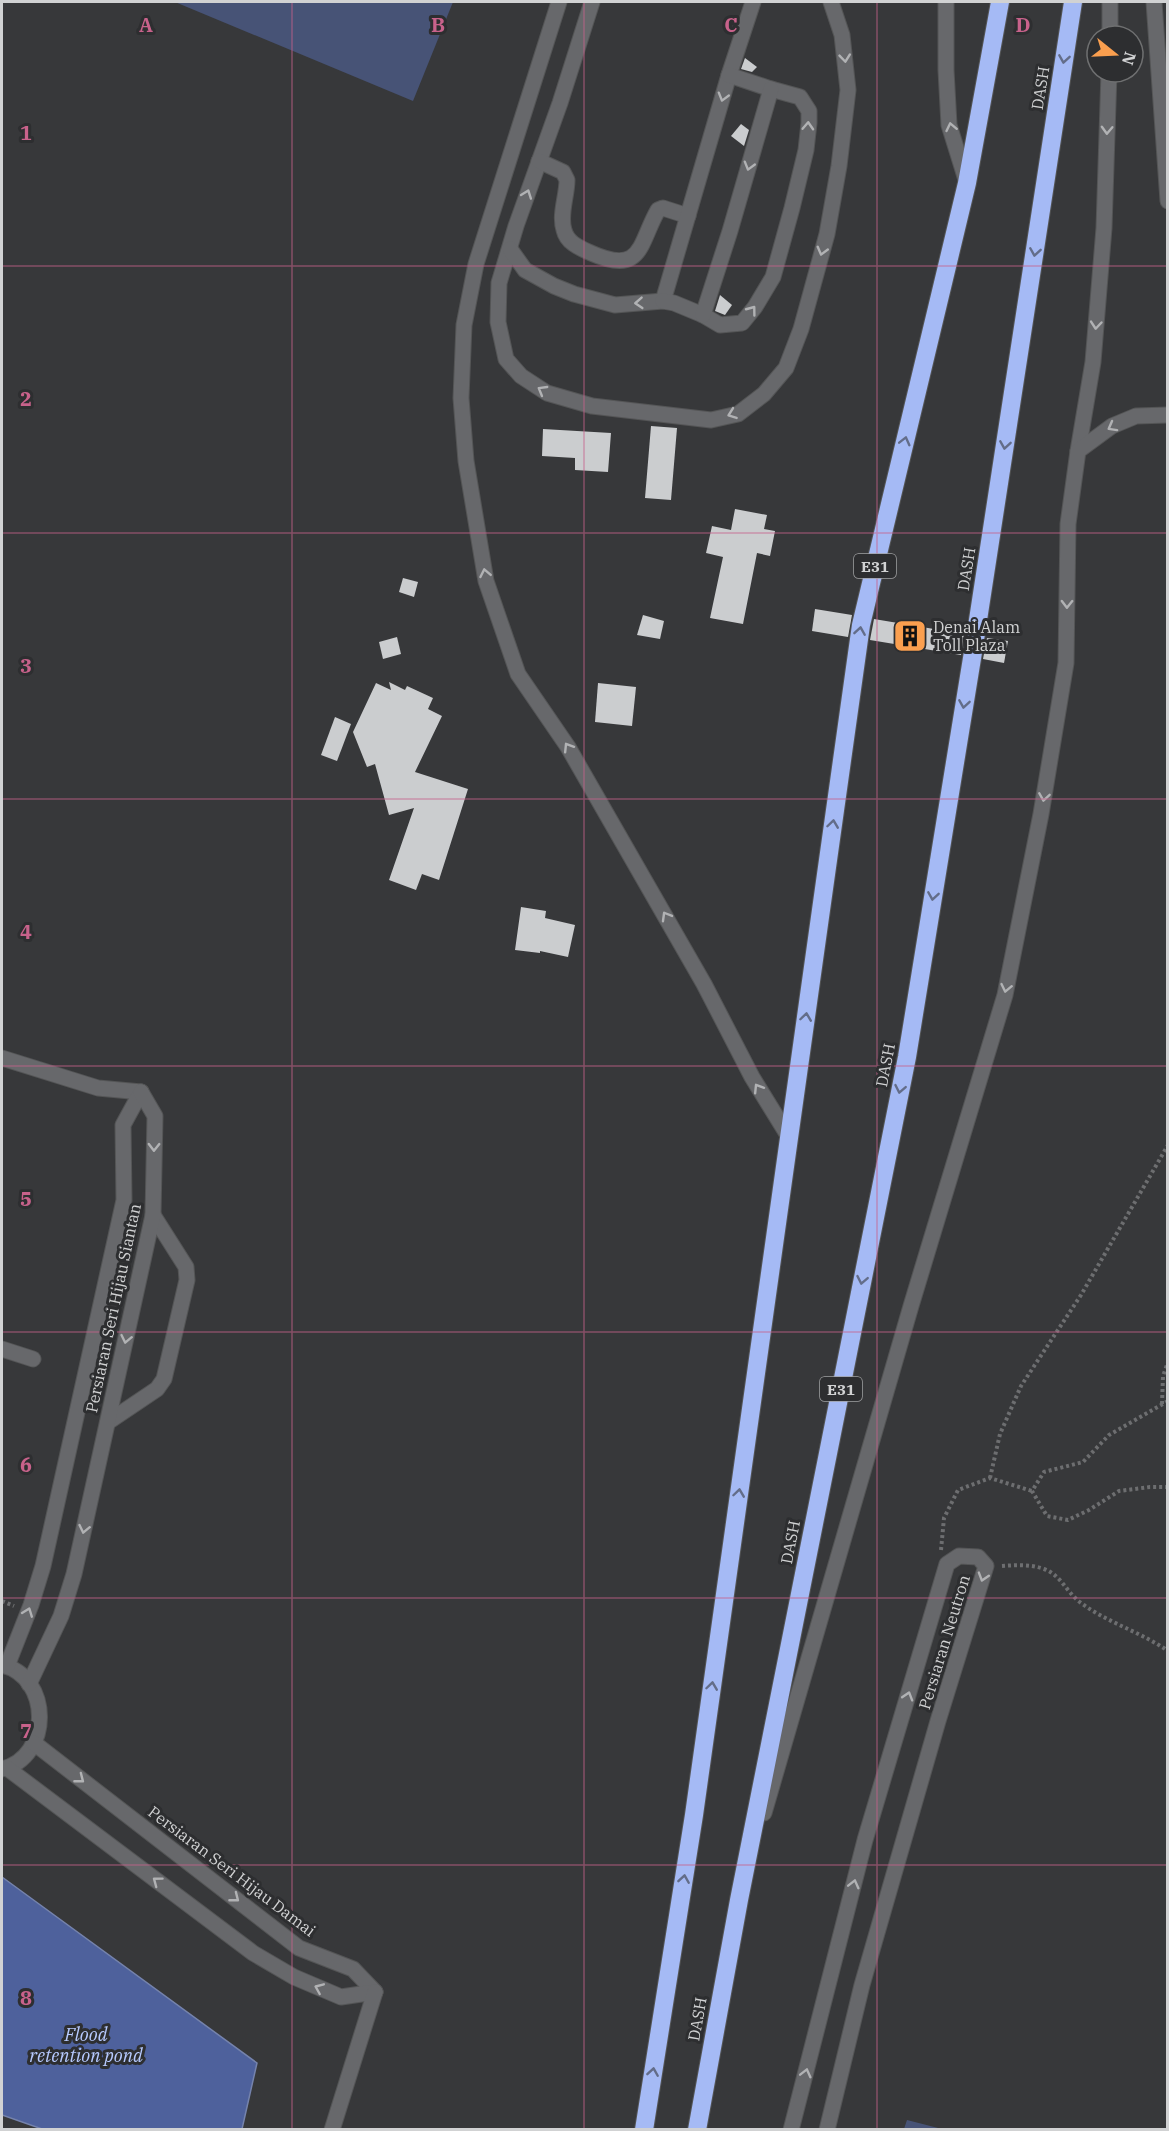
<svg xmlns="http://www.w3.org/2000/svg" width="1169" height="2131" font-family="'IBM Plex Serif',serif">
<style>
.green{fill:#475376}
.water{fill:#4e619c;stroke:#7583ac;stroke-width:1.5}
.building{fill:#cbcdcf}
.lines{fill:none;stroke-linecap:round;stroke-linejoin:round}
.minor-casing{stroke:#545556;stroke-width:17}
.highway-casing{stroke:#545556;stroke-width:20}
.path{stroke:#6d6e70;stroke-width:4;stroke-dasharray:3 3;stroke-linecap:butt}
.minor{stroke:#67686b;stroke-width:15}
.highway{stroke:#a5baf5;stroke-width:18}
.oneway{stroke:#b1b2b4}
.oneway2{stroke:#636d89}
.grid{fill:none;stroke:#c8628b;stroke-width:1.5;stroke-opacity:0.55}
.labels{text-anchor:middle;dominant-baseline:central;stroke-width:6;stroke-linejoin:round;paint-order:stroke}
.shield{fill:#2d2e30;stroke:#a0a1a2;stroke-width:1.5}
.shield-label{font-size:15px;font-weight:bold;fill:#d1d2d3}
.street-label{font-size:16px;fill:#d1d2d3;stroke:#2d2e30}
.poi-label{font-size:16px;fill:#d1d2d3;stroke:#2d2e30;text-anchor:start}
.water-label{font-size:18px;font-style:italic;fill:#b7caff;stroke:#2d2e30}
.grid-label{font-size:20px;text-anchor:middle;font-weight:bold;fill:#c8628b;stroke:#2d2e30;stroke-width:6;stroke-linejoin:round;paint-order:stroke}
</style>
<rect width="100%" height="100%" fill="#37383a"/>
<g class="green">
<path d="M175,2H453L413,101Z"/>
<path d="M907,2120L942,2129H904Z"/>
</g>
<path class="water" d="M2,1877L257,2063L242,2129H42L2,2115Z"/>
<g class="building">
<path d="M745,58L757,67L752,72L741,69Z"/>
<path d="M741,124L749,130L744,146L731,136Z"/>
<path d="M720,295L732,305L725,315L715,311Z"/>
<path d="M651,426L677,428L671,500L645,498Z"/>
<path d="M543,429L611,433L608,472L575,470V458L542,456Z"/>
<path d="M735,509L767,515L764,529L775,531L770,556L757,553L743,624L710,618L723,557L706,553L712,526L731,530Z"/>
<path d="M403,578L418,582L414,597L399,592Z"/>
<path d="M815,609L852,615L848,637L812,631Z"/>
<path d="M643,615L664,621L660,639L637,635Z"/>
<path d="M874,619L964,634L961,655L870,640Z"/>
<path d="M397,637L401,654L383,659L379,642Z"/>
<path d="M987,638L1008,641L1004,663L983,659Z"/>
<path d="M389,682L405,690L407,686L433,698L428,709L442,716L415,772L468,789L439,880L422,874L416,890L389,880L414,808L389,815L375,764L367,767L353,732L376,683L391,690Z"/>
<path d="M598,683L636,687L632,726L595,722Z"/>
<path d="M335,717L351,724L337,761L321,755Z"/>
<path d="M521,907L546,911L545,918L575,925L568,957L540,951V953L515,950Z"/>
</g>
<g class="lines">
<defs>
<g id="minor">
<path d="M559,2L476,264L464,325L461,398L466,461L486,581L518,674L568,747L704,984L752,1077L789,1137"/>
<path d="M592,2L560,103L516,226L499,283L498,322L506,359L521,376L547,393L592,406L711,420L738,414L764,394L786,368L801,329L827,234L839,166L848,90L842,35L831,2"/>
<path d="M946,2V70L949,125L967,183"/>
<path d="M1154,2L1168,201"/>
<path d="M1110,36V2"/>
<path d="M539,161L563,172L567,180C567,196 559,215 564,230C567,243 580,248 591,253C643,276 639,243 658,210L663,208L688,216"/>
<path d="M510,249L525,270L554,286L574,294L615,305L663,301L729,75L753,2"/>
<path d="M663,301L674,303L703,315L720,325L742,323L755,307L773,277L792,208L806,150L809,123V111L800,97L771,89L729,75"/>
<path d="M703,315L730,231L771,89"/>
<path d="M1078,451L1093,362L1104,228L1109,72"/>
<path d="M2,1058L98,1088L141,1092"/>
<path d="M2,1349L33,1359"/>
<path d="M108,1422L157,1389L164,1379L187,1280L186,1267L153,1215"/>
<path d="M2,1665C52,1677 52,1757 2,1769"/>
<path d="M7,1666L31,1605L43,1566L124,1200L123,1125L141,1092"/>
<path d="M29,1684L61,1616L74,1574L153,1215L155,1116L141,1092"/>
<path d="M34,1743L299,1948L353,1969L375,1992"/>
<path d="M7,1768L253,1953L294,1977L341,1997L375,1992"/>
<path d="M764,1813L911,1306L1005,995L1041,814L1066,663L1068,524L1078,451L1112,426L1136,416L1168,415"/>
<path d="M332,2130L375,1992"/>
<path d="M791,2130L865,1840L947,1564L959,1556L978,1557L986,1566L938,1721L862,1985L827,2130"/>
</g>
<g id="highway">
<path d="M644,2130L694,1815L861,625L967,183L1000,2"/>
<path d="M697,2130L739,1900L907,1057L974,646L1073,2"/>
</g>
</defs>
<use href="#minor" class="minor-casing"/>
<use href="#highway" class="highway-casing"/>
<g class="path">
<path d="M1168,1401L1109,1435L1083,1462L1044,1472L1032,1491L1047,1516L1068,1520L1089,1510L1119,1491L1150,1487H1168"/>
<path d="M1162,1404L1163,1376L1168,1362"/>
<path d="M990,1478L1000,1434L1021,1386L1081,1295L1168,1145"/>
<path d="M941,1550L944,1518L958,1490L990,1478L1032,1491"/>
<path d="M1002,1566C1016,1565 1030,1564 1044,1569C1061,1575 1067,1593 1081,1603C1108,1623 1141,1632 1168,1651"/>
<path d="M2,1601L14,1606"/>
</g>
<use href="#minor" class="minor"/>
<use href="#highway" class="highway"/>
</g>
<defs><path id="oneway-chevron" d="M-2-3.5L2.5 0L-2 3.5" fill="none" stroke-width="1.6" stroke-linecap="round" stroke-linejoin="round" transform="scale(1.5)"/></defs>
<g class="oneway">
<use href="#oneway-chevron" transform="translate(845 58) rotate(84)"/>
<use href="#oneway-chevron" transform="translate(723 97) rotate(106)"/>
<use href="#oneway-chevron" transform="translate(808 126) rotate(-87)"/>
<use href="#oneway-chevron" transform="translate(951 127) rotate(-102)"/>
<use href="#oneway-chevron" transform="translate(1107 130) rotate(92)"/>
<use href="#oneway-chevron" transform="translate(749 166) rotate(106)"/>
<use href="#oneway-chevron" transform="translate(527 194) rotate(-70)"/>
<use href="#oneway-chevron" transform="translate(822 251) rotate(105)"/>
<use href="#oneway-chevron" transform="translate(639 303) rotate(176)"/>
<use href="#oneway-chevron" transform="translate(752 310) rotate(-53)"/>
<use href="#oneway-chevron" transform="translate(1096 325) rotate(95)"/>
<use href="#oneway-chevron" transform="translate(542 390) rotate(-150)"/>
<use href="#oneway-chevron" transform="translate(732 414) rotate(160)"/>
<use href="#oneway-chevron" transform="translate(1112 427) rotate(151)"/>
<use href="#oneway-chevron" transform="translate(485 573) rotate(-101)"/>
<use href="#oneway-chevron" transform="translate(1067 604) rotate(91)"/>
<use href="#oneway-chevron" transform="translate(568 747) rotate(-122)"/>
<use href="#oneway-chevron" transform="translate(1044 797) rotate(99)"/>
<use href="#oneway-chevron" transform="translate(666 916) rotate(-120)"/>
<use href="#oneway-chevron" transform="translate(1006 988) rotate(102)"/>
<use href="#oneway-chevron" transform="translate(758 1088) rotate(-122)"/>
<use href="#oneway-chevron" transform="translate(154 1147) rotate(91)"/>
<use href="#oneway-chevron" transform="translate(126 1339) rotate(102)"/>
<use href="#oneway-chevron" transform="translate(84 1529) rotate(102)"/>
<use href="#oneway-chevron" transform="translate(983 1577) rotate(107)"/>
<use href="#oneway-chevron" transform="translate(28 1612) rotate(-69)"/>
<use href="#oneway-chevron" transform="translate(908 1696) rotate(-73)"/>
<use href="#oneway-chevron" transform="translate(80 1779) rotate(38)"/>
<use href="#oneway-chevron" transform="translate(157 1881) rotate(-143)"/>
<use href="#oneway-chevron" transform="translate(854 1884) rotate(-76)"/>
<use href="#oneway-chevron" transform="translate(235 1898) rotate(38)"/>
<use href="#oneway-chevron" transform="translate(319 1988) rotate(-157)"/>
<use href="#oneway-chevron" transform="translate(806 2073) rotate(-76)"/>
</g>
<g class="oneway2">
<use href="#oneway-chevron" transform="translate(1064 59) rotate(99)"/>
<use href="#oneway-chevron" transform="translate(1035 252) rotate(99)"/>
<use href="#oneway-chevron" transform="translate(905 441) rotate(-76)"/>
<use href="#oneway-chevron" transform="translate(1005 445) rotate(99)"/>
<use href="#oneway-chevron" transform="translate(860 631) rotate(-81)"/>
<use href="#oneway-chevron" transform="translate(964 704) rotate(99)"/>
<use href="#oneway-chevron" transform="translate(833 824) rotate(-82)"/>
<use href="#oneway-chevron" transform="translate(933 896) rotate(99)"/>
<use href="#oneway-chevron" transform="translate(806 1017) rotate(-82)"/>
<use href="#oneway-chevron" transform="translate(900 1089) rotate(101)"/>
<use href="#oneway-chevron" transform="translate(862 1280) rotate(101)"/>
<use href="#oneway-chevron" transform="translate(739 1493) rotate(-82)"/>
<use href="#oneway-chevron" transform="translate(712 1686) rotate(-82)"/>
<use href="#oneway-chevron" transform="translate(684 1879) rotate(-81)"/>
<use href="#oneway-chevron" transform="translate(653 2072) rotate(-81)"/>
</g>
<path class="grid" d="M292,2V2130M584,2V2130M877,2V2130M2,266H1168M2,533H1168M2,799H1168M2,1066H1168M2,1332H1168M2,1598H1168M2,1865H1168"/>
<defs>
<symbol id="building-square" viewBox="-11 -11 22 22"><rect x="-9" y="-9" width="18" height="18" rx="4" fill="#fa9f4f" stroke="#2d2e30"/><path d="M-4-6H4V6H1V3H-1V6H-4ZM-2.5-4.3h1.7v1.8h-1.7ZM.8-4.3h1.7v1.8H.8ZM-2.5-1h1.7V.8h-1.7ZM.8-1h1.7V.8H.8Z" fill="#111"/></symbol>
</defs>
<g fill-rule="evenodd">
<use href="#building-square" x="891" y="617" width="38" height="38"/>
</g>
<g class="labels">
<g class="shield">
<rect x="854" y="554" width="42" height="24" rx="4.5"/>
<rect x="820" y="1377" width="42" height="24" rx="4.5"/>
</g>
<g class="shield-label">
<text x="875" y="566">E31</text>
<text x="841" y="1389">E31</text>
</g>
<g class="street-label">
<text transform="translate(1040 88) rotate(-81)">DASH</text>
<text transform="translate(966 569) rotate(-81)">DASH</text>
<text transform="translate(885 1065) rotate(-79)">DASH</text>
<text transform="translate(113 1308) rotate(-78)">Persiaran Seri Hijau Siantan</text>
<text transform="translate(790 1542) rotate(-79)">DASH</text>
<text transform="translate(944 1642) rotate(-73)">Persiaran Neutron</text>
<text transform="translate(232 1871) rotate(37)">Persiaran Seri Hijau Damai</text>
<text transform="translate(697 2019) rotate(-80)">DASH</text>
</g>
<g class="poi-label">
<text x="933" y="627">Denai Alam<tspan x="933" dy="18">Toll Plaza</tspan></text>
</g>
<g class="water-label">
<text x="86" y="2034">Flood<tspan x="86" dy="21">retention pond</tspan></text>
</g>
</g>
<g class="grid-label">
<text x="146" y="32">A</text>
<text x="438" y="32">B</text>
<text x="731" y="32">C</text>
<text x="1023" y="32">D</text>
<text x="26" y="140">1</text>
<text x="26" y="406">2</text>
<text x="26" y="673">3</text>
<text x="26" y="939">4</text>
<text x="26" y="1206">5</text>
<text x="26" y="1472">6</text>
<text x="26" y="1738">7</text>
<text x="26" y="2005">8</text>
</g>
<rect width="1169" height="2131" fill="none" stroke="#d1d2d3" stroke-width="6"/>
<g transform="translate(1115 54) rotate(108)"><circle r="28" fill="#2d2e30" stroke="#6f7071" stroke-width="1.5"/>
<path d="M0-4.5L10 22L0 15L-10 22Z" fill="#fa9f4f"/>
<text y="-9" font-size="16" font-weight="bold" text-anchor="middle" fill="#d1d2d3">N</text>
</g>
</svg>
